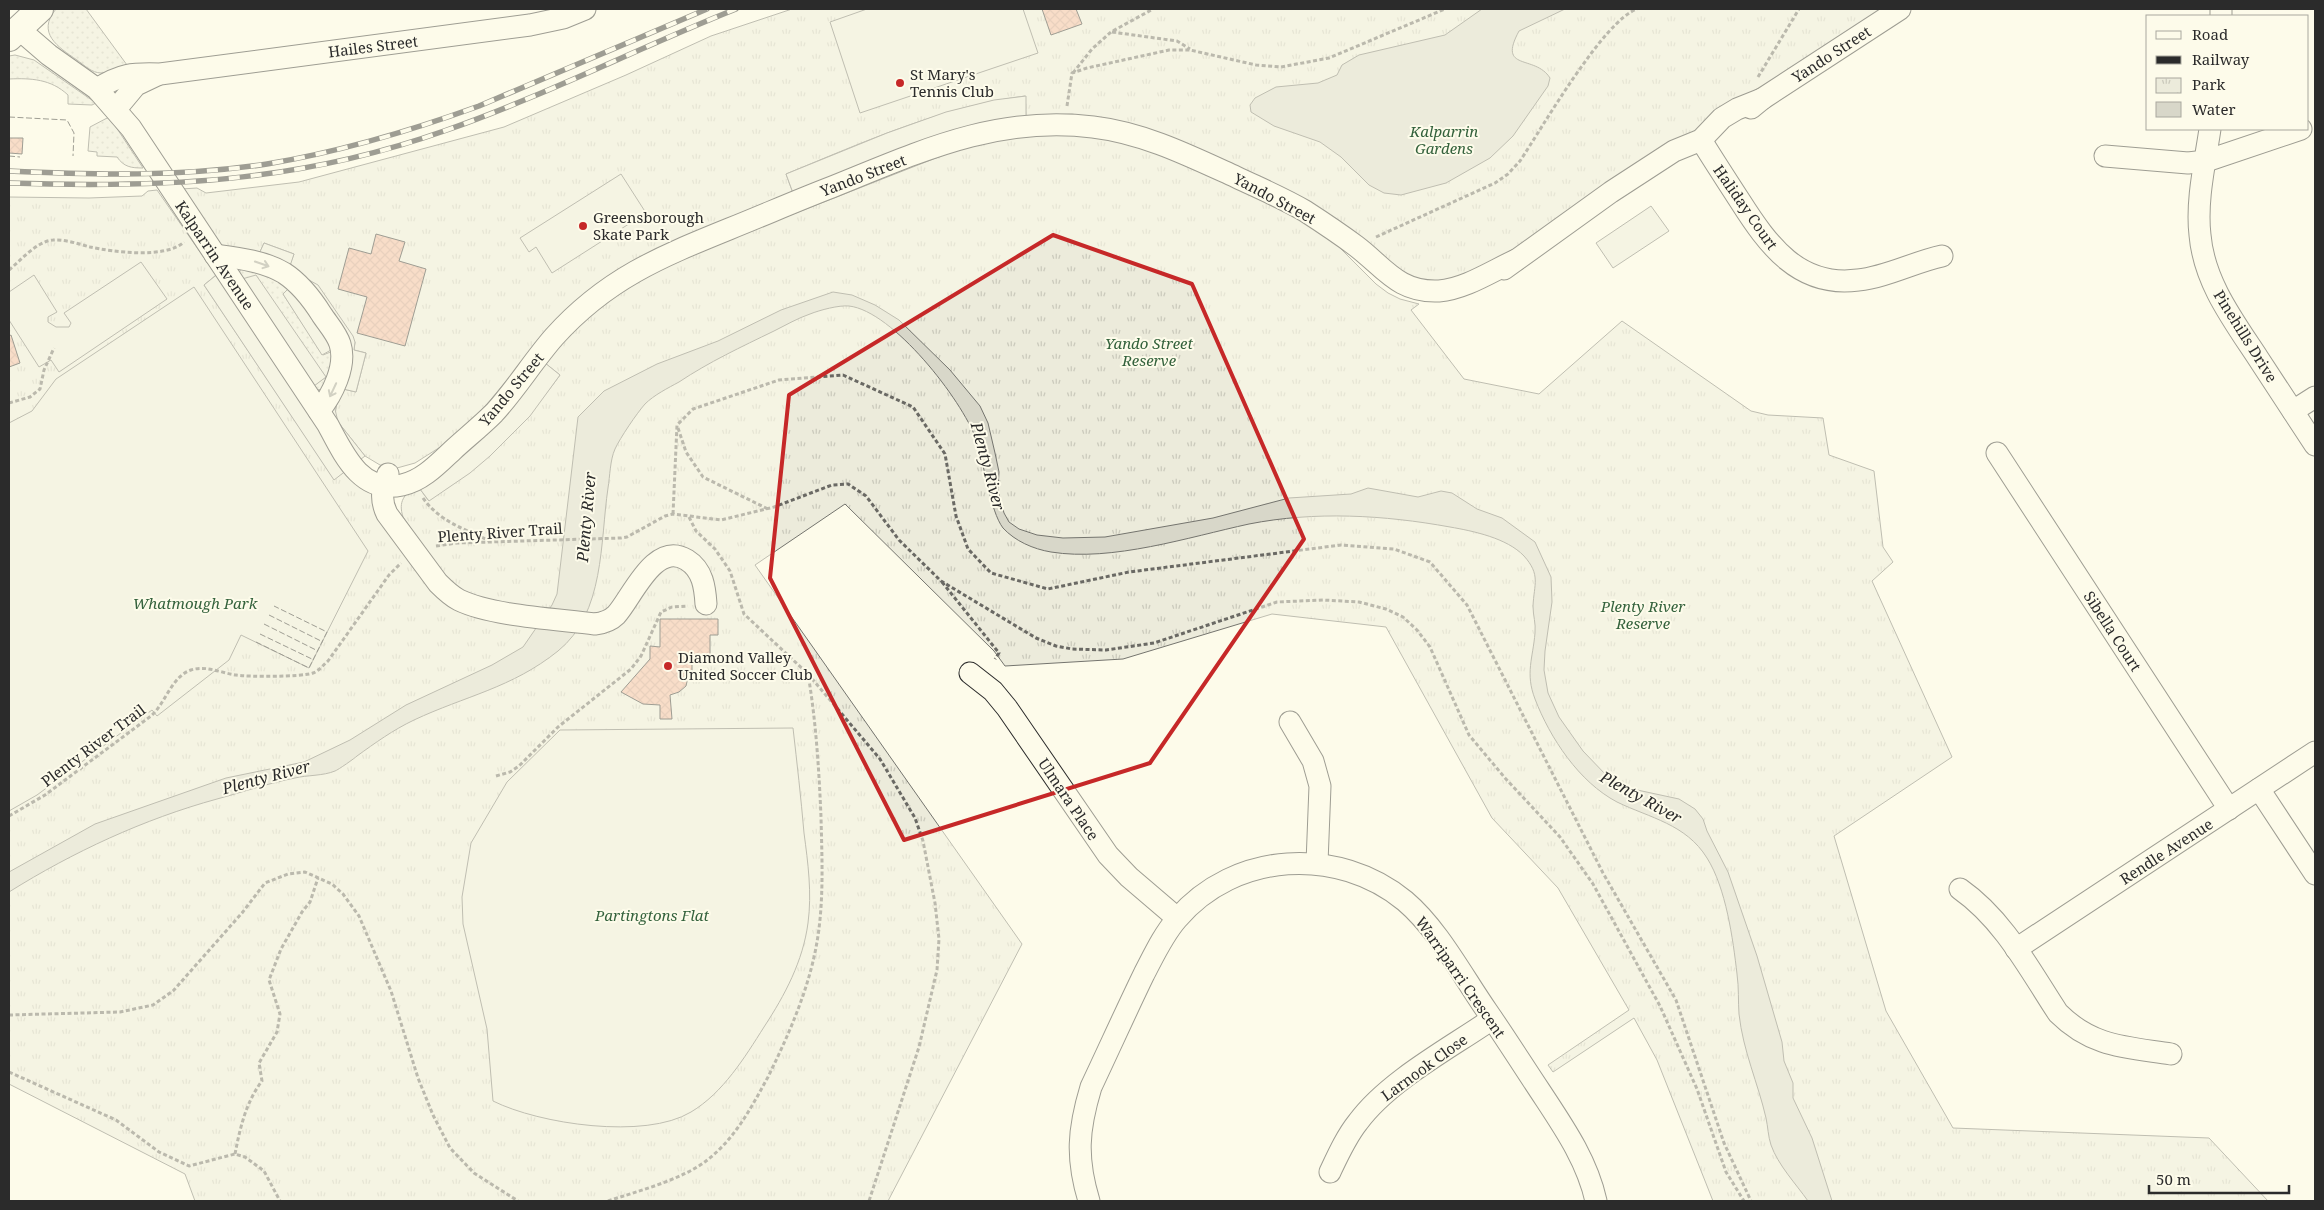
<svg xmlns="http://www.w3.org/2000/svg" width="2324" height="1210" font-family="'Noto Serif',serif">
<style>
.grass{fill:url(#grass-dots);stroke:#74746e}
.park{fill:url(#park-tufts);stroke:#74746e}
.garden{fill:#ecebdb;stroke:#74746e}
.parking{fill:#eceadb;stroke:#74746e;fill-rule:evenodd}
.water{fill:#d8d7c9;stroke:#74746e}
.building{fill:url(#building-cross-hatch);stroke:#2b2b2b}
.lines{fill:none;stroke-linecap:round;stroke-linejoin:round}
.minor-casing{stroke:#2b2b2b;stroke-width:23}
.major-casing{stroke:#2b2b2b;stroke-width:28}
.path{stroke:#6a6964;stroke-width:3;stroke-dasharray:4 2.5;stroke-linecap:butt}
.minor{stroke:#fdfbea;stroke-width:21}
.major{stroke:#fdfbea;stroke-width:26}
.rail-casing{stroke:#2b2b2b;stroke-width:5.5}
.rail{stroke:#fdfbea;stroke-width:4;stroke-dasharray:11;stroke-linecap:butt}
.fence{stroke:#2b2b2b;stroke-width:1;stroke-dasharray:6 2.5;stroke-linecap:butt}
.oneway{stroke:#9e9d94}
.marked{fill:none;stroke:#c62828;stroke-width:4;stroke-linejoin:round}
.poi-dot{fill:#c62828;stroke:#fdfbea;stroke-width:2}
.labels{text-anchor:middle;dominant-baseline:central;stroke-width:4;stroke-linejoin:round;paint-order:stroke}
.street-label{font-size:15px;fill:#2b2b2b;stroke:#fdfbea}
.poi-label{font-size:15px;fill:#2b2b2b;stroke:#fdfbea;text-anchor:start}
.park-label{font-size:15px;font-style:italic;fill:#34623c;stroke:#fdfbea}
.water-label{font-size:16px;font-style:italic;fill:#2b2b2b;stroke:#fdfbea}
</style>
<defs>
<pattern id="grass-dots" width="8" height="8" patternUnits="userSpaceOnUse" patternTransform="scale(1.25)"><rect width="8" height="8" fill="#ecebdb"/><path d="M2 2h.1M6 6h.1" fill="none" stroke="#cbcabc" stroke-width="1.8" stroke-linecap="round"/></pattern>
<pattern id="park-tufts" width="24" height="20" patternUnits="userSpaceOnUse" patternTransform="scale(1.25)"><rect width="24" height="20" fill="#ecebdb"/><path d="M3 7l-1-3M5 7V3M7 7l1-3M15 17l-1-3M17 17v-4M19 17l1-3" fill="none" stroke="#cbcabc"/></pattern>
<pattern id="building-cross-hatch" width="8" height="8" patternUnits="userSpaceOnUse" patternTransform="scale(1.25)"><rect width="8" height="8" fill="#f2b8a0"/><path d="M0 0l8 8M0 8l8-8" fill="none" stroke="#d09e8a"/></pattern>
</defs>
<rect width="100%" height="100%" fill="#fdfbea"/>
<g class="grass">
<path d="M56,9H86L127,65C119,68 109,73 101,73C92,73 84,65 77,60C58,47 36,33 56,9Z"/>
<path d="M15,55L34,60L96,103L92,105L68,104V95C51,79 31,78 9,79V56Z"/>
<path d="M109,117L114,124L143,168C131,168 124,167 117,157L97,156V152L88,151L90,127Z"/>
<path d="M247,267L289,286V290L283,294L323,355L333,351L327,386L322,390H317L313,386L326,377L246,279H242L239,274V270Z"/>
</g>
<g class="park">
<path d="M792,9H1884L1516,248L1457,282H1412L1350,231L1116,122L1072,114L1026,116L1025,96C941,107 864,142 786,174L793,193L548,331L487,404L466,426L445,444L415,463L397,468L380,465L365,456L338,422L335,415L337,402L343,389L356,392L366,353L354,350L355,342L288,269L294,254L264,243L259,254L220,246L181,189L197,188L206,193L299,182L504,127L626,75L711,36Z"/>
<path d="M1059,133L1125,142L1175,160L1260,199L1299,219L1335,243L1376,284L1388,293L1400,299L1419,304L1411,310L1464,379L1539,394L1622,321L1751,411L1768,415L1823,418L1829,455L1874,471L1883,547L1893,562L1872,581L1952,757L1834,836L1886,1011L1953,1128L2209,1138L2268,1201H1713L1657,1060L1634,1018L1553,1072L1548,1065L1629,1010L1558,888L1492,818L1386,627L1272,614L1123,659L1005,666L994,651L845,504L755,565L1022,944L888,1201H195L185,1174L9,1084V197L89,198L142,196L148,191L157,190L216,275L204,285L334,479L347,470L371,493L379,513L427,585L491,601L470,595L446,581L403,517C398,501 404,495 417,485L428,500C482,468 523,426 560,375L545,363L552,350L603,304L666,264L974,143Z"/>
</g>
<g class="garden">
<path d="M867,9H1023L1038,53L860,113L830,22Z"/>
<path d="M621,174L646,213L552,273L536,247L529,252L520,238Z"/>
<path d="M1651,206L1669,231L1613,268L1596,243Z"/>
<path d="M194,287L368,551L309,668L241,635L229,660L157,716L152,710L37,795L9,811V423L32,411L56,379Z"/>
<path d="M793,728C797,763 801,798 804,833C808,863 812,893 808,923C803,961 785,995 764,1027C745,1057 723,1093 691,1112C645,1140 539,1124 493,1101L487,1029L463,924L462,897L471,843L507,782L560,730Z"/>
</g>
<g class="parking">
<path d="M1026,96V116L1003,119L965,127L793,193L786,174L887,133L946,112L994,100Z"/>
<path d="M264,243L294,254L289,269L318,285L353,336L355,342L354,350L366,353L356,392L343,389L335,409L338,422L365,456L334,480L204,285L245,252L259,254ZM241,268L253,269L290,287L283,294L322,355L331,350L334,357L324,389L317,390L314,386L326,377L256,275L242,279L239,274Z"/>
<path d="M141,262L167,299L59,372L51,360L39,367L9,320V292L34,275L57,312L48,317V322L56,327H69L71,323L64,313Z"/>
<path d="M545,363L560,375L530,416L490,456L470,473L429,501L417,485Z"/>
</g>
<g class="water">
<path d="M1482,9H1565L1519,31C1497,72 1535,54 1550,78L1548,86L1513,136L1490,158L1446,183L1401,195L1384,193L1369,185L1341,157L1320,142L1274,126L1251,112L1250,105L1255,98L1276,87L1318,83L1337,75L1342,65L1359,55L1445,35Z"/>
<path d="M833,292L852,295L875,305L899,320L950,370L980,406L988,423L995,453L999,472L998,490L1004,513L1009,522L1019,529L1037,535L1063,538L1105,537L1213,518L1289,498L1351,494L1368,488L1418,497L1441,491L1452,493L1477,509L1502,518L1535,542L1551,577L1552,602L1545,651L1544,670L1548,693L1559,717L1583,751L1607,776L1628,788L1679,799L1695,809L1703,819L1707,831L1728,872L1757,956L1782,1042L1784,1061L1793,1083V1098L1812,1138L1832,1201H1808C1796,1184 1778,1165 1771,1145C1768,1136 1768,1127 1766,1118C1758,1083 1743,1051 1739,1014C1738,1001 1739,988 1737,974C1733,939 1726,888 1707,858C1686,824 1650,818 1617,802C1579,782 1550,738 1535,699C1525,673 1533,658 1535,633C1536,623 1533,616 1533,606C1534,584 1541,575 1524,556C1507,538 1473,531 1450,527C1384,515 1315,511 1249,524C1189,537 1112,562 1051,552C1033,549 1015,541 1003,528C990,511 984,462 976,439C962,400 893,311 849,306C839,305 820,310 810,314C798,318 786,325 774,331C741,347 709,362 679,382C668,388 654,395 645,404C637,413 620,438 615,449C610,460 610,476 608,488C600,542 605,613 558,651C512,688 465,696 414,720C393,730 375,743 357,756C355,758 338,770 335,771C323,776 307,775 295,778C269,783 243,792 217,799C144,819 73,852 9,892V872L95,824L226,778L304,762L350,740L406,705L492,665L523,647L552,605L557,594L578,417L604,391L657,364L718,341L781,310Z"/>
</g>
<g class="building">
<path d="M1042,9H1076L1082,24L1051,35Z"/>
<path d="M9,138H23L22,154L9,153Z"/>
<path d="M376,234L405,242L399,261L426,269L405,346L357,333L367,297L338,289L349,248L371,254Z"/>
<path d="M11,335L20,363L9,367V336Z"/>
<path d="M660,619H718V635H710V656H692V673H689L686,686L679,692L670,695L672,719H660V705L643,704L621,692L650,659V646L660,647Z"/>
</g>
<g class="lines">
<defs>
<g id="minor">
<path d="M2221,9V16"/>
<path d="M20,30L49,55L97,89L131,128L328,425C344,455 361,494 402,485C422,481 438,464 453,450C466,438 481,426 494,413C516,389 533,361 554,337C606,279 660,257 729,229C764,215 798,200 832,187C919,152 996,115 1093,127C1144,133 1190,156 1236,177C1259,188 1283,198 1305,211C1322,222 1340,234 1356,246C1384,267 1398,293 1439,291C1465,289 1492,271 1516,260"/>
<path d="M97,89C121,74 132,73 160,74L530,25L563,18L585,9"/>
<path d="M1751,108L1762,99L1900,9"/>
<path d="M116,109L136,85L157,75"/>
<path d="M2210,129C2205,163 2196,201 2200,235C2204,282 2233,320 2258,358C2277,387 2296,416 2315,445"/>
<path d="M1701,140C1714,161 1727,181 1740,201C1768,245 1799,288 1858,280C1887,277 1914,262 1942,256"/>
<path d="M2105,156L2188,163L2206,161L2301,129"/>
<path d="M215,255C238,258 264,261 284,273C301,284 312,299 322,315C328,324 337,334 340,344C347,366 332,395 319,411"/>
<path d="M1504,269L1611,192L1674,151L1701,140L1722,118L1737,109L1762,99"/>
<path d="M2293,411L2315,397"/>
<path d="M1997,453L2229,809"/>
<path d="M388,474C382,488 380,500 387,514L438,583C445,590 451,596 459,600C492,616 557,619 595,624C603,623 610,621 616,615C632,598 654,540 687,560C703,570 705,588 706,604"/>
<path d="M970,673L993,691L1007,708L1108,855L1129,877L1177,918"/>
<path d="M1290,722L1313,761L1320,786L1317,863"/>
<path d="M2259,789L2315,874"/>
<path d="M1960,889C2004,920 2029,969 2058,1013C2092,1047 2126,1047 2171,1054"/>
<path d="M2016,949L2315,752"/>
<path d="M1330,1172C1338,1155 1346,1137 1358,1122C1388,1081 1450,1048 1492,1019"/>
<path d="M1089,1201C1076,1158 1078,1130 1091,1087C1109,1049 1126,1011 1144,974C1154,955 1163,935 1177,919C1235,851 1338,846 1405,901C1438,929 1462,975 1487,1011C1505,1037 1522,1064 1540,1091C1563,1126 1587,1160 1596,1201"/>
</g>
<path id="major" d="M9,38L40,9"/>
</defs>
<use href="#minor" class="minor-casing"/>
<use href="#major" class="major-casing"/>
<g class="path">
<path d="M1112,32L1177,41L1190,49"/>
<path d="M1073,73L1092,49L1111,32L1153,9"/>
<path d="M1758,77L1799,9"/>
<path d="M1067,106L1072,73L1087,68L1169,50H1190L1256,65L1281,67L1329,58L1445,9"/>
<path d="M1376,237L1495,183L1508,174L1520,161C1542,128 1604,20 1637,9"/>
<path d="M9,270C20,261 37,241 53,240C64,239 79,244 90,247C113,252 166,259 184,242"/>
<path d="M9,403L30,397L40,389L44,370L54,348"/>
<path d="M678,428L686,452L703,477L768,509"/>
<path d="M423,498C439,521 464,529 490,541"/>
<path d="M673,514L677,425L693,409L779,380L843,375L913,407L945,454L956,516L968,549L991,573L1048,589L1129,572L1341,545L1394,549L1430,562L1467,605L1603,873L1676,1000L1724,1143L1751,1201"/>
<path d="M689,517L696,531L715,549L730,571L744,614L808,674"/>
<path d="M436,546L457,543L621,538L627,537L665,516L673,514L721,520L774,507L832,485L848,484L866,496L899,540L941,581L1036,638L1056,646L1072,649L1106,650L1154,643L1277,602L1323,600L1359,602L1386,609L1403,617L1417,630L1430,647L1469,735L1505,778L1560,837L1593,884L1660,1006L1697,1089L1726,1172L1744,1201"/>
<path d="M942,582L999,653L995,659"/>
<path d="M496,776L510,772L519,766L558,727L631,669L641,656L661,612L672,607L688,606"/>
<path d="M9,816L45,795L151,716C165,704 172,676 191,670C206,665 221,673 236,675C249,677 301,677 313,673C319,671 323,665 328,661L389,575L401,563"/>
<path d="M9,1015L120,1012L153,1005L173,991L242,913L265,883L288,874L305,872L332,884L343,894L359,916L391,991L418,1078L433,1115L450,1148L474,1173L518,1201"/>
<path d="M9,1072L116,1120L159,1152L189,1166L235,1154L245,1157L264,1171L280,1201"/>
<path d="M235,1154C240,1128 246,1102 262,1081L259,1063L277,1032L280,1014L269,980L281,949L302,912L310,902L318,878"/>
<path d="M608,1201C638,1191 681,1180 706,1161C735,1139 751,1108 768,1077C789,1034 809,989 817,942C824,901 822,859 821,817C819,770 816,721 808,674L880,759L915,818L923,841L935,903L939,939L937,970L919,1047L869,1201"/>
</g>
<use href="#minor" class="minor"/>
<use href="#major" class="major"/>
<defs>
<g id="rail">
<path d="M9,171C94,175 182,177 267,164C339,152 410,131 479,106L707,9"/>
<path d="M9,183C163,188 297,183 444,131C544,96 638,48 736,9"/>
</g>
</defs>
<use href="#rail" class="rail-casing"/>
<use href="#rail" class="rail"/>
<g class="fence">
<path d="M9,117L67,120L74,133L73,156"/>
<path d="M9,156L20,157"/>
<path d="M269,615L323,642"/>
<path d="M264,624L318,651"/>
<path d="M260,634L314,660"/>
<path d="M256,642L309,668L327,632L274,606"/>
</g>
</g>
<defs><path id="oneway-shaft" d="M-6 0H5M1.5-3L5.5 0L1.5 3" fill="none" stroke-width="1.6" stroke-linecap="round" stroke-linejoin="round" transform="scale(1.25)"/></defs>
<g class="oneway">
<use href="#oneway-shaft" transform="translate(262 264) rotate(19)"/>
<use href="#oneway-shaft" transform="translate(333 390) rotate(115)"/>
</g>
<path d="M0 0H2324V1210H0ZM1053,235L1192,284L1304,539L1150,763L904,840L770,578L789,395Z" fill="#fdfbea" fill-opacity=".55" fill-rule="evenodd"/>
<path class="marked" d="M1053,235L1192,284L1304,539L1150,763L904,840L770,578L789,395Z"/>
<g class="poi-dot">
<circle cx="900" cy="83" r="5"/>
<circle cx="583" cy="226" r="5"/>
<circle cx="668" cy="666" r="5"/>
</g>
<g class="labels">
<g class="street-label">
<text transform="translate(373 46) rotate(-7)">Hailes Street</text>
<text transform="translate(1831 54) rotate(-33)">Yando Street</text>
<text transform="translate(863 175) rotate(-21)">Yando Street</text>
<text transform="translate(1275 198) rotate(28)">Yando Street</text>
<text transform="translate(1746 207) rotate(55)">Haliday Court</text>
<text transform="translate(215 255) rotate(56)">Kalparrin Avenue</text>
<text transform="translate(2246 336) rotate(58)">Pinehills Drive</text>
<text transform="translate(511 389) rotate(-50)">Yando Street</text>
<text transform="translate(500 532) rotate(-4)">Plenty River Trail</text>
<text transform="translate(2113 631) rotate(57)">Sibella Court</text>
<text transform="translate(93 745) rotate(-37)">Plenty River Trail</text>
<text transform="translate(1069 799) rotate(56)">Ulmara Place</text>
<text transform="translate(2166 851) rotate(-33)">Rendle Avenue</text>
<text transform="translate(1461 977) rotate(55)">Warriparri Crescent</text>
<text transform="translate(1424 1067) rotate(-36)">Larnook Close</text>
</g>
<g class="poi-label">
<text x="910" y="74">St Mary's<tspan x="910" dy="17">Tennis Club</tspan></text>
<text x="593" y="217">Greensborough<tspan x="593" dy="17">Skate Park</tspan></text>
<text x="678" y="657">Diamond Valley<tspan x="678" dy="17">United Soccer Club</tspan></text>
</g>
<g class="park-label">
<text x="1444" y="131">Kalparrin<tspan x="1444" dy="17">Gardens</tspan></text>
<text x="1149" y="343">Yando Street<tspan x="1149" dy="17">Reserve</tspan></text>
<text x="195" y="603">Whatmough Park</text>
<text x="1643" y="606">Plenty River<tspan x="1643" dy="17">Reserve</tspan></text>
<text x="652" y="915">Partingtons Flat</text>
</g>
<g class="water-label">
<text transform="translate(988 466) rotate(75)">Plenty River</text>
<text transform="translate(586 517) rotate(-85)">Plenty River</text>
<text transform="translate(266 777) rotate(-15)">Plenty River</text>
<text transform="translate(1641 797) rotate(29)">Plenty River</text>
</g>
</g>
<rect width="2324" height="1210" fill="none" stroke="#2b2b2b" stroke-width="20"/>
<rect x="2146" y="15" width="162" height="115" fill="#fdfbea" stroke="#a9a89e"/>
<rect x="2156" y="31" width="25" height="8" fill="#fdfbea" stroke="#a9a89e"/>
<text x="2192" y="40" font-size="15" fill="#2b2b2b">Road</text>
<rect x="2156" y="56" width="25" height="8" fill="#2b2b2b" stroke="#a9a89e"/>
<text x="2192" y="65" font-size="15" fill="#2b2b2b">Railway</text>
<rect x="2156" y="78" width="25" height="15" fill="url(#park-tufts)" stroke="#a9a89e"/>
<text x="2192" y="90" font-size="15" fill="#2b2b2b">Park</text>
<rect x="2156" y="102" width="25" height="15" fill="#d8d7c9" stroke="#a9a89e"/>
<text x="2192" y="115" font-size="15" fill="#2b2b2b">Water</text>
<path d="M2149 1185v8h140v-8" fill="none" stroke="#2b2b2b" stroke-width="2.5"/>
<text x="2156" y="1185" font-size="15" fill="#2b2b2b" stroke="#fdfbea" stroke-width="4" paint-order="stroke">50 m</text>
</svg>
